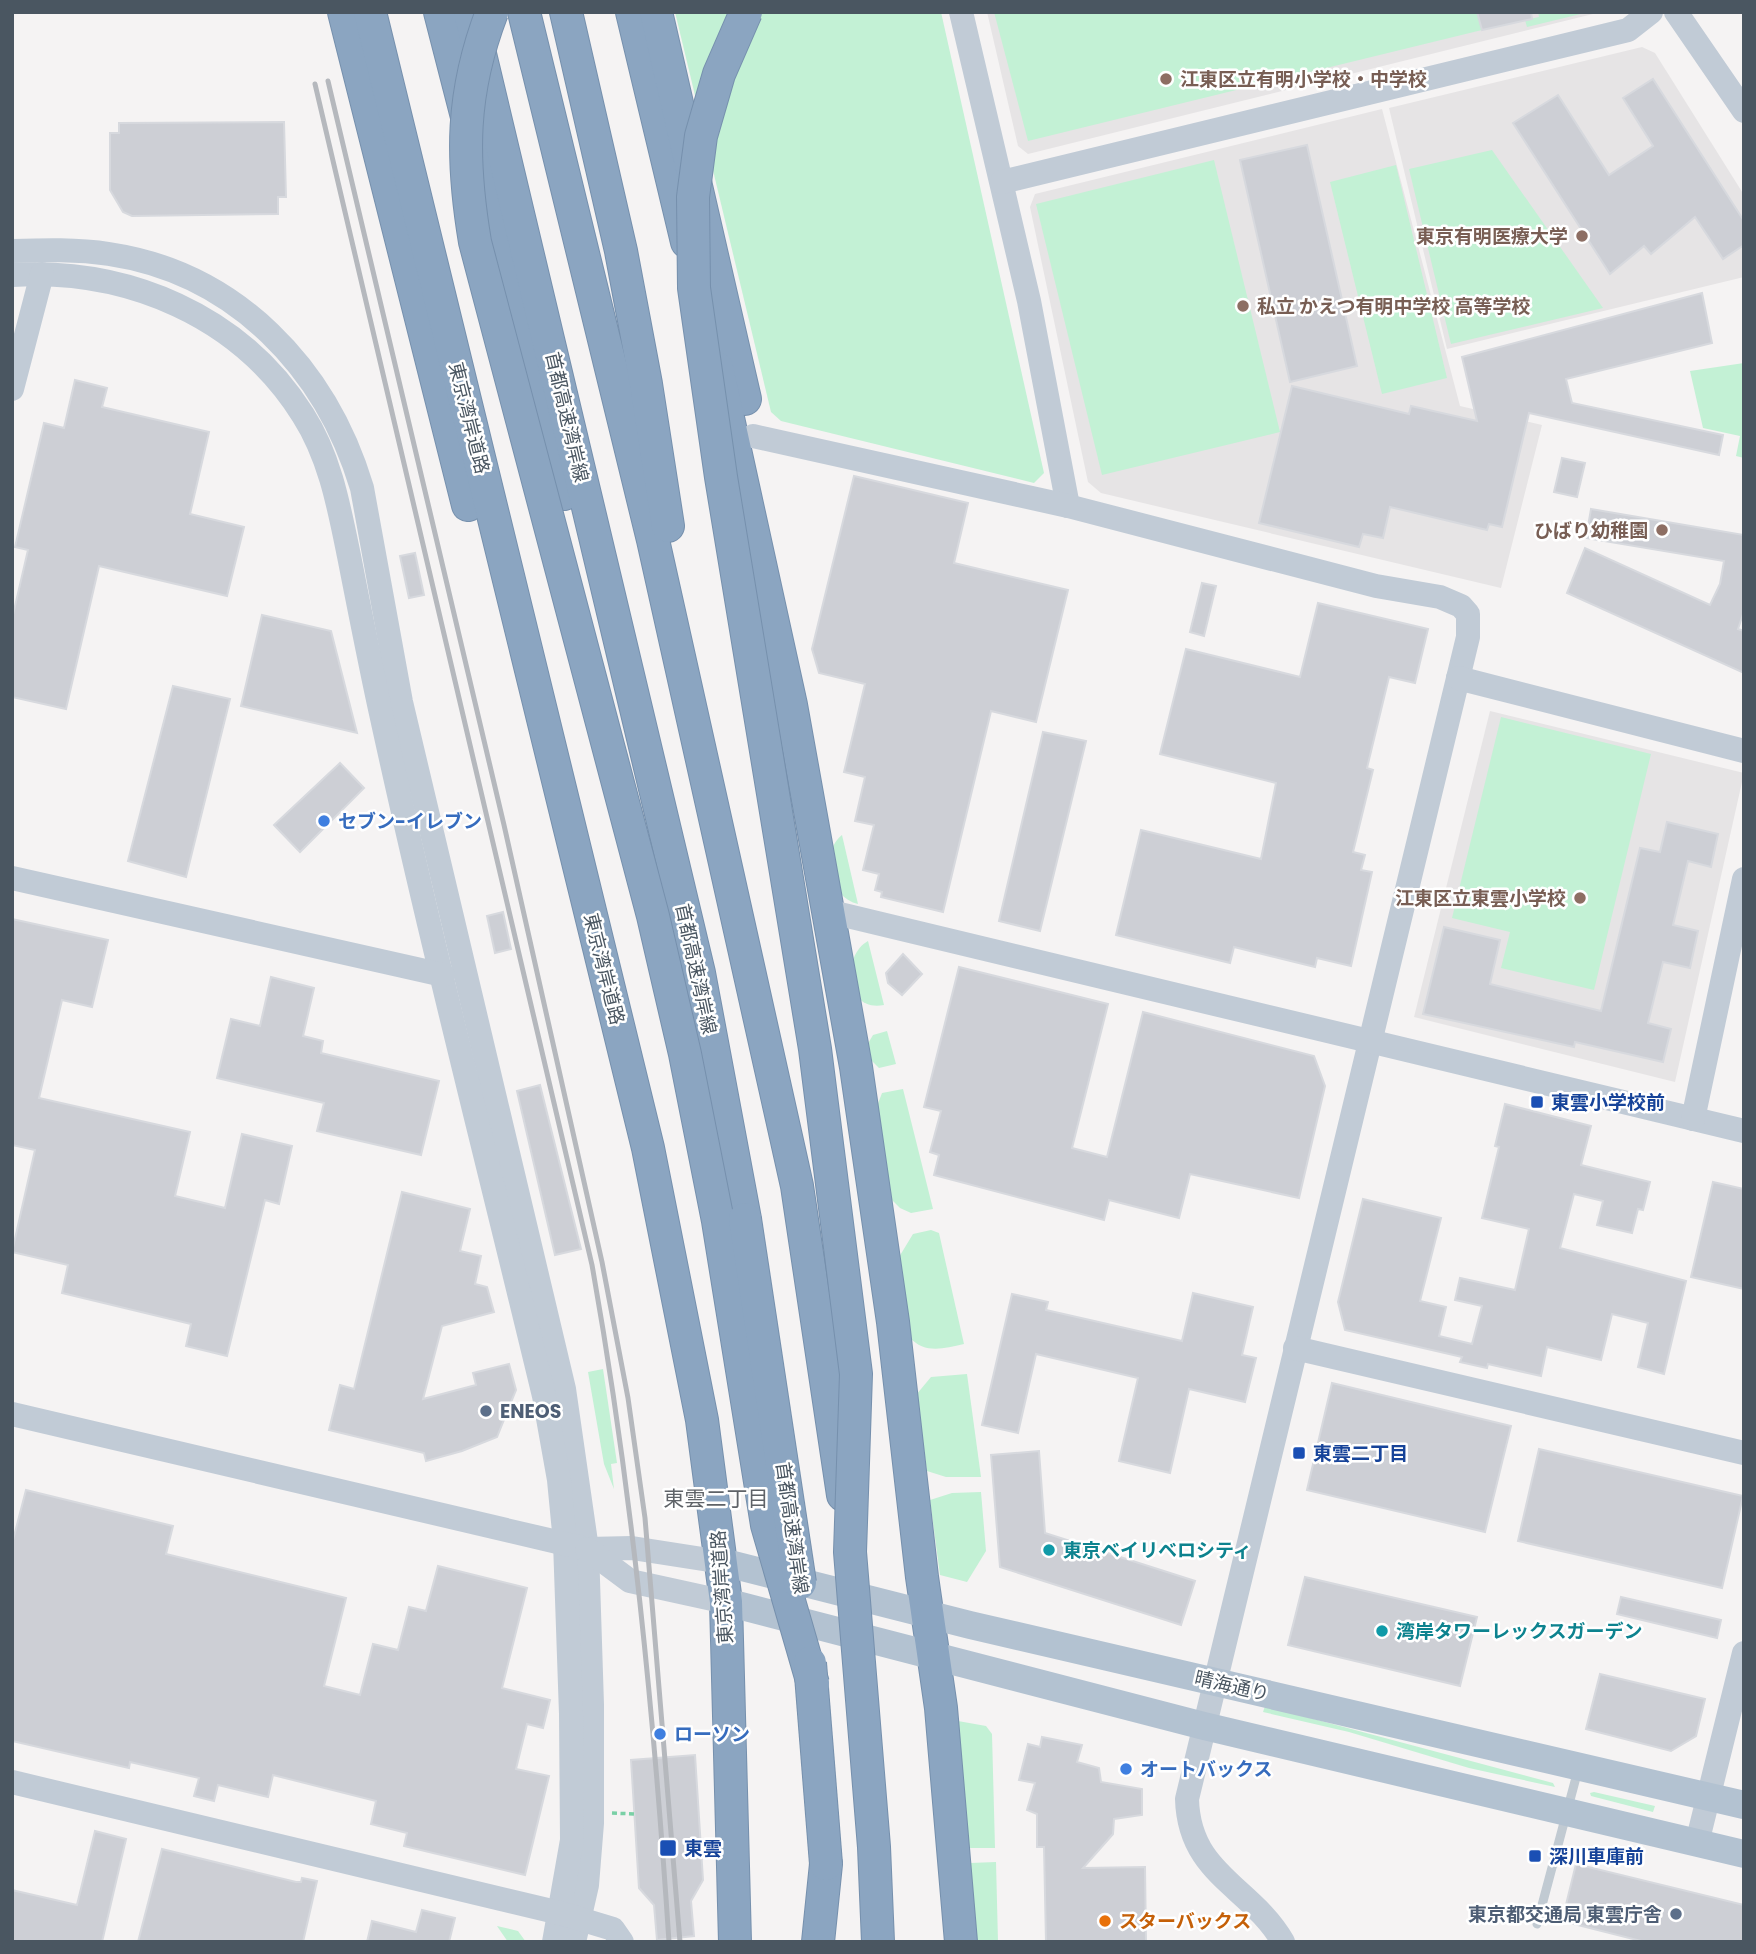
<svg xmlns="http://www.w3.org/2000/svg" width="1756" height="1954" font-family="Poppins,'Noto Sans JP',sans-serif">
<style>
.education{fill:#e6e4e5}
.green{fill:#c3f1d5}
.building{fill:#cdcfd5;stroke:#d7d9de;stroke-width:2}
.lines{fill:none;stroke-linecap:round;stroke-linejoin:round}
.highway-casing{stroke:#7690ad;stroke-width:34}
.path{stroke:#7ad0a6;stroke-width:3.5;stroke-dasharray:5 3.5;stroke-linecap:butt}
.lane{stroke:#c1cad2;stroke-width:9}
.secondary{stroke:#c1cbd6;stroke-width:24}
.primary{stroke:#b3c2d1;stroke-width:28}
.highway{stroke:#8ba5c1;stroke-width:32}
.rail{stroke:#b5b8bd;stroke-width:5}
.highway-bridge-casing{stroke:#7690ad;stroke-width:34;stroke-linecap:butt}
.highway-bridge{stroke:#8ba5c1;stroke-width:32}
.education-dot{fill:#8d6e63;stroke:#fff;stroke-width:2.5}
.shop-dot{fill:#3f7fe0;stroke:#fff;stroke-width:2.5}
.transit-dot{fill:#1a4fb4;stroke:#fff;stroke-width:2.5}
.service-dot{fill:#5c6f8a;stroke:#fff;stroke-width:2.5}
.culture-dot{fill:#0f9aa8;stroke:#fff;stroke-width:2.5}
.food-dot{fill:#e8710a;stroke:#fff;stroke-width:2.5}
.labels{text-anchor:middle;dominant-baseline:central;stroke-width:5;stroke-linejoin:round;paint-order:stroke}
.education-label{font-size:19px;font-weight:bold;fill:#785e54;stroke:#fff;text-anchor:end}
.street-label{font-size:19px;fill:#4a5661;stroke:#fff}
.shop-label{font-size:19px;font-weight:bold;fill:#366cbe;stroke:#fff;text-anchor:start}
.transit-label{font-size:19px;font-weight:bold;fill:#164399;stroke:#fff;text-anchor:start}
.service-label{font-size:19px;font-weight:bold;fill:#4e5e75;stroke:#fff;text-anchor:start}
.culture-label{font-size:19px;font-weight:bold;fill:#0d838f;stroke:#fff;text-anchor:start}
.food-label{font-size:19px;font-weight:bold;fill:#c56008;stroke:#fff;text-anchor:start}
.neighbourhood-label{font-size:21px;fill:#5f6368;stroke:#fff}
</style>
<rect width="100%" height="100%" fill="#f5f3f3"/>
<g class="education">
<path d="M987,12H1601L1028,154L1018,146Z"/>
<path d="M1642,47L1655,53L1744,195V277L1447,349L1389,108Z"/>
<path d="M1382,109L1460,406L1542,425L1501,588L1101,493L1088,482L1030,207L1035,194Z"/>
<path d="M1490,711L1744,773L1675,1082L1414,1017Z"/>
</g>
<g class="green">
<path d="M675,12H941L1044,473L1034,483L781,421L771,412Z"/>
<path d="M994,12H1477L1482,30L1028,141Z"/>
<path d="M1538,12H1589L1527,27L1525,20L1539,17Z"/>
<path d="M1492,150L1603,308L1451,344L1409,169Z"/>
<path d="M1214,160L1280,432L1102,475L1036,204Z"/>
<path d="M1396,165L1447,378L1382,394L1330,182Z"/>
<path d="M1744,363V458L1736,456L1740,436L1703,428L1690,371Z"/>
<path d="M1501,717L1651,754L1594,990L1501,968L1510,932L1452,918Z"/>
<path d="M842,835L858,904C830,898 819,853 842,835Z"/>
<path d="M868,941L884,1005C845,1013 841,956 868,941Z"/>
<path d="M887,1031L896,1064L879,1068L863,1052L873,1035Z"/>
<path d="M903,1089L933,1209L911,1213L900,1208L887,1195L874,1114L882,1093Z"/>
<path d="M931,1230L939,1233L964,1344C942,1349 925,1354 909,1337L896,1262L913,1234Z"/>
<path d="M603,1369L617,1463L611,1464L614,1489L604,1464L588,1372Z"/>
<path d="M967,1374L981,1477H946L927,1471L916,1395L931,1377Z"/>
<path d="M981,1492L986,1551L967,1582L940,1575L930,1500L952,1493Z"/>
<path d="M1265,1706L1553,1783L1555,1787L1469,1768L1349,1732L1263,1712Z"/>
<path d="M958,1721L986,1726L992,1734L995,1848H968Z"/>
<path d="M1594,1792L1655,1806L1653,1812L1591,1796L1590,1793Z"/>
<path d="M996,1862L998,1942H976L970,1863Z"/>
<path d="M497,1926L518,1931L526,1942H508Z"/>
</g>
<g class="building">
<path d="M1477,12H1531L1532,19L1482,30Z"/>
<path d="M1653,79L1744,221V245L1723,259L1695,217L1651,254L1644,246L1610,274L1513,123L1558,95L1609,175L1653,146L1623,98Z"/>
<path d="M284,122L286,197H278V214L132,216L123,212L110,190V133H119V123Z"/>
<path d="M1307,145L1357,366L1290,382L1240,160Z"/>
<path d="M1702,293L1712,343L1566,379L1572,403L1723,435L1719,455L1529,413L1502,527L1489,524L1487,530L1390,507L1383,538L1363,534L1359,547L1259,523L1292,386L1409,414L1411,406L1477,421L1462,357Z"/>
<path d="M75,380L107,388L102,407L209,432L190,514L244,527L227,596L99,566L66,709L12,697V619L28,550L15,547L44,423L64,428Z"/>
<path d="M1562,458L1585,463L1577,497L1554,492Z"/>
<path d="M854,476L968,503L954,563L1068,590L1036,722L991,711L943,912L881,897L882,892L875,890L879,874L863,870L874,825L855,821L865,777L844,772L865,684L819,673L812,649Z"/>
<path d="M1591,509L1744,535V611L1738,629L1744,631V673L1567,593L1585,548L1710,605L1720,584L1724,561L1586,538Z"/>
<path d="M415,553L424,595L409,598L400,556Z"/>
<path d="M1202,583L1216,586L1204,636L1190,632Z"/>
<path d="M1318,603L1428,629L1415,683L1389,677L1367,768L1373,770L1353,852L1365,855L1361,870L1372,872L1351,966L1317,958L1315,967L1234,947L1230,963L1116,935L1141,830L1261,859L1276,783L1160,754L1186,649L1300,677Z"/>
<path d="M262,615L331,631L357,733L241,706Z"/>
<path d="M173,686L230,699L186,877L128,861Z"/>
<path d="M1043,732L1086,741L1040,931L999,921Z"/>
<path d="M340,763L364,788L300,852L274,825Z"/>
<path d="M1667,822L1718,834L1711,867L1688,861L1673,925L1698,931L1690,968L1663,962L1648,1023L1671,1029L1663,1062L1575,1042L1574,1047L1423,1014L1444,927L1500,940L1490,984L1601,1011L1640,848L1660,852Z"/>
<path d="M503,912L511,949L495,953L487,916Z"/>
<path d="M12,919L108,940L92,1007L62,1000L39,1098L190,1132L175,1196L225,1208L242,1134L292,1146L279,1204L265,1200L227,1356L186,1346L191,1324L62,1293L68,1265L12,1252L35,1150L12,1145Z"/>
<path d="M903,954L922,974L902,995L888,983L886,973Z"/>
<path d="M959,967L1108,1004L1072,1148L1107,1157L1143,1012L1314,1056L1325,1086L1299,1198L1190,1174L1179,1218L1109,1200L1104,1220L934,1175L939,1155L930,1152L941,1111L924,1107Z"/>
<path d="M271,977L314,988L303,1036L323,1041L321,1053L439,1081L421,1155L317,1131L324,1103L217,1078L231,1019L260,1026Z"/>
<path d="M540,1085L581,1249L555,1255L517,1091Z"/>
<path d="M1505,1104L1591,1126L1581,1165L1650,1182L1643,1210L1638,1209L1632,1233L1597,1225L1603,1201L1574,1194L1560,1248L1686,1281L1664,1374L1638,1367L1648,1323L1612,1314L1601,1360L1547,1347L1541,1376L1488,1364L1487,1368L1460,1362L1462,1357L1345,1330L1338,1302L1363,1199L1441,1218L1420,1301L1446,1307L1439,1336L1472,1344L1482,1306L1455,1300L1460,1278L1515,1290L1529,1229L1482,1218L1499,1147L1495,1146Z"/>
<path d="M1713,1182L1744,1189V1289L1691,1277Z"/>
<path d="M402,1192L470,1209L460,1251L481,1256L475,1284L487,1287L494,1312L442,1326L423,1399L476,1385L473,1373L509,1364L516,1390L497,1437L462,1451L426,1461L424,1453L329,1430L340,1385L354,1389Z"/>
<path d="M1193,1293L1253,1307L1242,1355L1256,1358L1245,1402L1189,1389L1170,1473L1119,1461L1138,1378L1036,1354L1018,1433L982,1425L1012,1294L1048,1302L1046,1310L1182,1341Z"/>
<path d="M1332,1383L1511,1426L1485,1532L1307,1490Z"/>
<path d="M1539,1449L1743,1496L1722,1588L1518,1541Z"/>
<path d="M1039,1451L1045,1533L1195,1581L1181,1625L1000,1567L991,1455Z"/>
<path d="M26,1490L173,1526L166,1554L346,1598L324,1686L360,1695L373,1644L398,1650L409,1607L426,1611L438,1566L527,1588L502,1688L550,1700L543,1728L527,1724L516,1769L549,1776L525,1875L404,1846L407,1833L371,1824L376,1801L273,1775L268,1797L218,1785L214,1801L194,1796L199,1778L130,1762L129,1768L12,1741V1544Z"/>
<path d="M1305,1577L1477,1617L1460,1686L1288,1645Z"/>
<path d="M1621,1597L1721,1620L1717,1638L1617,1614Z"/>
<path d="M1600,1674L1705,1699L1696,1736L1671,1751L1586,1729Z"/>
<path d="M1042,1737L1082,1745L1077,1762L1099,1768L1101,1782L1142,1789V1815L1114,1819L1113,1834L1083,1868L1145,1867L1146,1942H1046L1044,1847H1037V1814L1027,1810L1035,1783L1019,1780L1028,1744L1040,1747Z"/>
<path d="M695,1755L703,1880L691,1901L694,1936L657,1940L654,1905L639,1888L631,1760Z"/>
<path d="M95,1831L126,1839L102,1942H12V1890L77,1905Z"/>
<path d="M162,1849L296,1882H301L302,1878L317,1881L303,1942H138Z"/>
<path d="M1576,1864L1744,1905V1942H1645L1562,1921Z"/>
<path d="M422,1910L455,1918L449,1942H367L372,1921L416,1932Z"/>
</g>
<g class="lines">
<defs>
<g id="highway">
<path d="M344,12L468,505"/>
<path d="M370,12L648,1148L702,1420L726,1602L735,1942"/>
<path d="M440,12L564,494"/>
<path d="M470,12L699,973L745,1219"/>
<path d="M524,12L653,540L797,1186L843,1495"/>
<path d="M566,12L621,251L646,384L668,526"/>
<path d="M632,12L687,242"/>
<path d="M656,12L745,399"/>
<path d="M717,368L791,705L856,1067L893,1322L922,1577L941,1708L961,1942"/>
<path d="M818,1942L826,1864"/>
</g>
</defs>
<use href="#highway" class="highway-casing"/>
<path class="path" d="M612,1813L634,1814"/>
<path class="lane" d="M1537,1924L1578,1770"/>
<g class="secondary">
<path d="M961,12L1029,301L1068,506"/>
<path d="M1676,12L1744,111"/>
<path d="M1002,182L1628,30L1651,12"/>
<path d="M12,251C44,250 77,249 109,254C236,273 326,368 362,488L401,702L564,1389L587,1549L592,1705V1823L587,1885L574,1942"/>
<path d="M12,275C127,268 240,315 303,415C330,457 339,507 349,556C359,607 369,658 380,709C430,939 489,1167 544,1396L559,1480L565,1542L571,1714L572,1840L554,1942"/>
<path d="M12,389L42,274"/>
<path d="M753,436L1068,506L1376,586L1440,597L1461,606L1468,614V637L1187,1799C1189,1875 1251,1886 1283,1942"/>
<path d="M1458,678L1744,751"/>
<path d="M12,878L443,975"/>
<path d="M827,911L1744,1131"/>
<path d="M1693,1119L1744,879"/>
<path d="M1295,1348L1744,1453"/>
<path d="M12,1414L587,1549L632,1548L722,1562"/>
<path d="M587,1549L630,1581L726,1602"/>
<path d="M12,1782L560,1913L613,1929L622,1942"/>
<path d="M1697,1843L1744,1653"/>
</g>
<g class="primary">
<path d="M722,1562L970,1625L1744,1805"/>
<path d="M726,1602L1204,1726L1744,1854"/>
</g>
<use href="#highway" class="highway"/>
<g class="rail">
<path d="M328,81L504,825L602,1262L628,1398L645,1518L680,1942"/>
<path d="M315,84L592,1265C632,1489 654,1715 669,1942"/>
</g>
<defs>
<g id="highway-bridge">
<path d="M492,12C461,93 461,158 475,242L653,916L685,1054L718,1221L767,1525L813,1684"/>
<path d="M746,12L719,74L701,136L693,197L694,288L721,477L815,1049L856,1374L850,1552L874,1847L878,1942"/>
<path d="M745,1219L800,1583"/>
<path d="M810,1663L826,1864"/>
</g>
</defs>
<use href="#highway-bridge" class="highway-bridge-casing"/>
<use href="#highway-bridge" class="highway-bridge"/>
</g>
<g class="education-dot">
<circle cx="1166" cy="79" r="7"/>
<circle cx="1582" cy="236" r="7"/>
<circle cx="1243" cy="306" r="7"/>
<circle cx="1662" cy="530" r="7"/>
<circle cx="1580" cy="898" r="7"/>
</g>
<g class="shop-dot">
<circle cx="324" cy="821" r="7"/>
<circle cx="660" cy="1734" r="7"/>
<circle cx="1126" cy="1769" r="7"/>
</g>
<g class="transit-dot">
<rect x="1530" y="1095" width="14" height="14" rx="3.5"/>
<rect x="1292" y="1446" width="14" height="14" rx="3.5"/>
<rect x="659" y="1839" width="18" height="18" rx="3.5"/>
<rect x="1528" y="1849" width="14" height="14" rx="3.5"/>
</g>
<g class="service-dot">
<circle cx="486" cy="1411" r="7"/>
<circle cx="1676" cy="1914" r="7"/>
</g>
<g class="culture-dot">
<circle cx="1049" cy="1550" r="7"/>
<circle cx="1382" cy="1631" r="7"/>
</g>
<circle class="food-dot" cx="1105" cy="1921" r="7"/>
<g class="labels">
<g class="education-label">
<text x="1180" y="79" text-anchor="start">江東区立有明小学校・中学校</text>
<text x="1568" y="236">東京有明医療大学</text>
<text x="1257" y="306" text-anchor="start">私立 かえつ有明中学校 高等学校</text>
<text x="1648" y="530">ひばり幼稚園</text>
<text x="1566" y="898">江東区立東雲小学校</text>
</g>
<g class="street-label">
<text transform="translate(567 417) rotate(77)">首都高速湾岸線</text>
<text transform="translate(469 418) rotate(76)">東京湾岸道路</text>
<text transform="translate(604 969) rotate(76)">東京湾岸道路</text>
<text transform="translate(696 969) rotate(78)">首都高速湾岸線</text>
<text transform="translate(792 1528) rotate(82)">首都高速湾岸線</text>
<text transform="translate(722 1587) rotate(-94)">東京湾岸道路</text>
<text transform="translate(1232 1686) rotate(13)">晴海通り</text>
</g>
<g class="shop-label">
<text x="338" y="821">セブン-イレブン</text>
<text x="674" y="1734">ローソン</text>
<text x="1140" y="1769">オートバックス</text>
</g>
<g class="transit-label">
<text x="1551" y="1102">東雲小学校前</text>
<text x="1313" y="1453">東雲二丁目</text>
<text x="684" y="1848">東雲</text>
<text x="1549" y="1856">深川車庫前</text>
</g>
<g class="service-label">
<text x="500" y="1411">ENEOS</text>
<text x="1662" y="1914" text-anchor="end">東京都交通局 東雲庁舎</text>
</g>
<g class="culture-label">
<text x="1063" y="1550">東京ベイリベロシティ</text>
<text x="1396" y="1631">湾岸タワーレックスガーデン</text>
</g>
<g class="food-label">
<text x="1119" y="1921">スターバックス</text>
</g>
<g class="neighbourhood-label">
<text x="716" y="1498">東雲二丁目</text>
</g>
</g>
<rect width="1756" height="1954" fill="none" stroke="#4a5661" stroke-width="28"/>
</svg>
